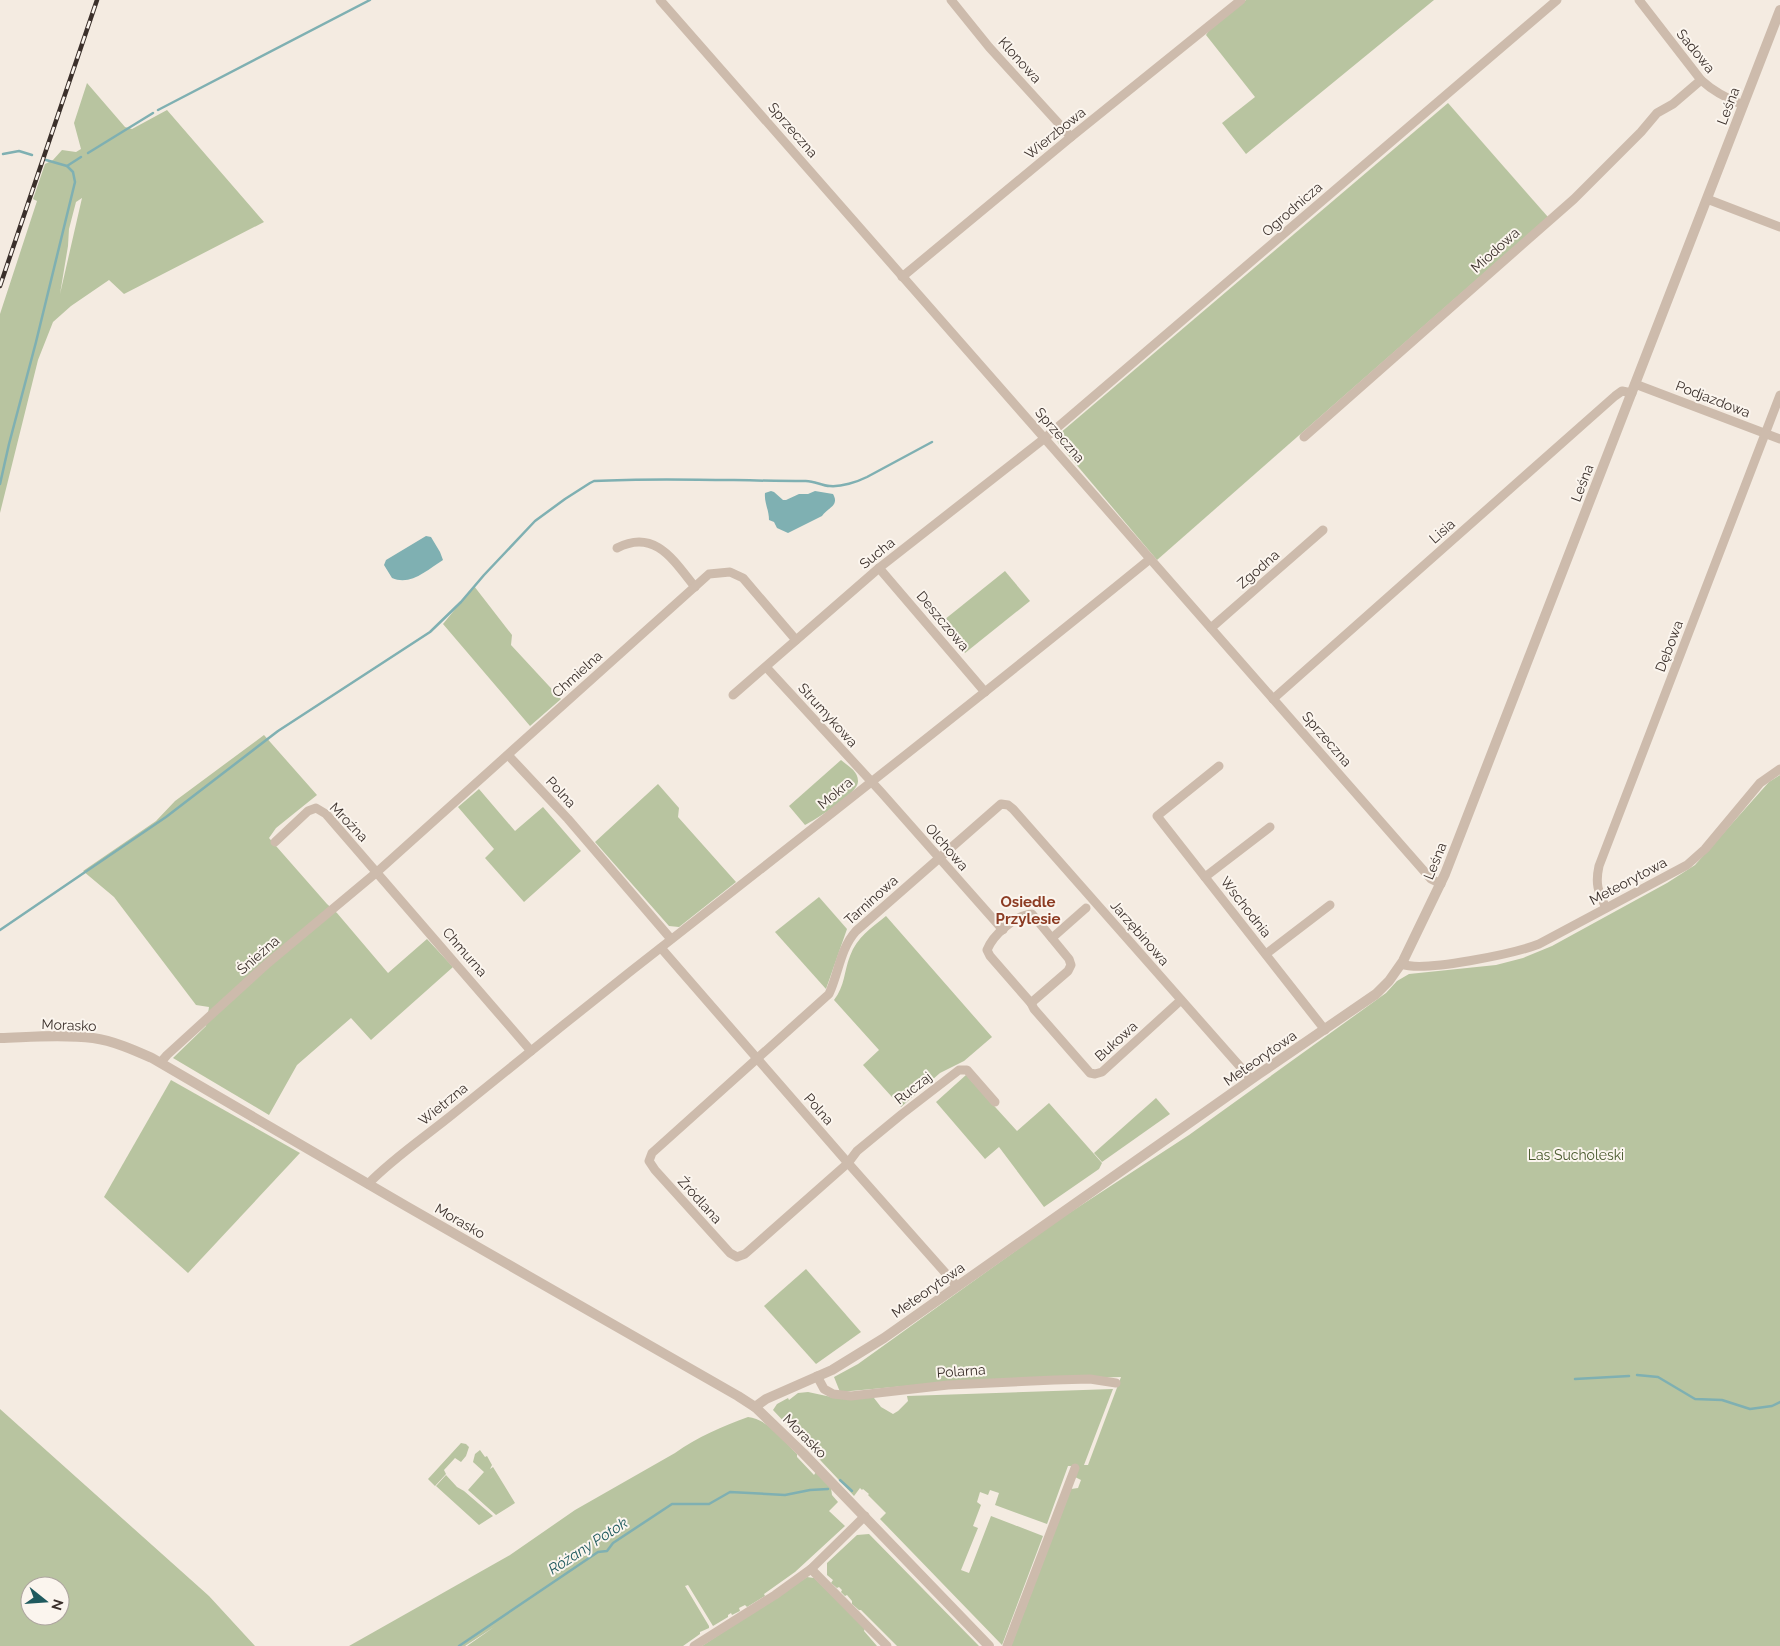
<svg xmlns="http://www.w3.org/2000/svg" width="1780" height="1646" font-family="Raleway,sans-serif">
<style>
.green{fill:#b8c4a0;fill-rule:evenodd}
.water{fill:#7fb0b2}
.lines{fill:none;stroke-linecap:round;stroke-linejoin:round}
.stream{stroke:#7fb0b2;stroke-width:2.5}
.minor{stroke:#cdbbac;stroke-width:9}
.tertiary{stroke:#cdbbac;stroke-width:10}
.rail-casing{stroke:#3b302b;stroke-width:4.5}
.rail{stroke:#fbf5ee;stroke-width:2.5;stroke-dasharray:8;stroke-linecap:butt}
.labels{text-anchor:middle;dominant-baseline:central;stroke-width:4;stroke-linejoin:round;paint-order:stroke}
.street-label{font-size:14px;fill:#3b302b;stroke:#fbf5ee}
.park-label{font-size:14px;fill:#4a5a2e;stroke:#fbf5ee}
.neighbourhood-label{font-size:15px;font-weight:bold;fill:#8c3b22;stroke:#fbf5ee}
.water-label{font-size:15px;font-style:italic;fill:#1f5a5e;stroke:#fbf5ee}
</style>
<rect width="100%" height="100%" fill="#f4ebe1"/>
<g class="green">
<path d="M1246,0H1434L1246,154L1222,123L1255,97L1206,35L1210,29Z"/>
<path d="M87,83L125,127L132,129L167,110L264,222L124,294L109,280L71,306L53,322L38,360L0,513V314L37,201L33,199L45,164L53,160L62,150L76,152L81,149L74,123ZM82,198L60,294L68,246L69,229L76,202Z"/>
<path d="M1448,103L1548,217L1157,560L1058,443L1057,438L1059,434Z"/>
<path d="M1005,571L1030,601L965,653L939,624Z"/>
<path d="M474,586L512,635L511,645L561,699L530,726L443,624Z"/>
<path d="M264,735L317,795L276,828L269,838L327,904L337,913L388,973L427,939L453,967L371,1040L351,1018L297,1065L269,1115L173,1058L206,1026L209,1007L196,1005L114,897L83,871L156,821L175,801Z"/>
<path d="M841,760C848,766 858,771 858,781C859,793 816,819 805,825L789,806Z"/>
<path d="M1780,775V1646H1011L1071,1489L1078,1488L1081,1480L1075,1477L1079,1466H1068L1047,1524L995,1505L999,1493L990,1490L988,1495L980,1492L977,1502L981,1505L973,1526L978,1528L961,1570L969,1573L991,1516L1043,1536L1002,1645L880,1519L886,1513L868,1495L869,1494L863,1489L862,1490L860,1488L854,1496L773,1410L777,1404L788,1398L789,1400L798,1393L808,1392L836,1398H874L881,1407L893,1414L898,1411L908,1401L907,1396L1113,1389L1084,1465H1088L1121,1377L948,1382L840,1392L834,1377L858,1364L1060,1219L1189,1135L1386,993L1397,981L1409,974L1496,965L1523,958L1552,946L1667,883L1695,865L1769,782Z"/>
<path d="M658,784L679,808L678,817L736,882L679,927L669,926L595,842Z"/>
<path d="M479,789L515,831L543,807L581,851L524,902L485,858L494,849L458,807Z"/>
<path d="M819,897L847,929L826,989L775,932Z"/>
<path d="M886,916L992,1037L964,1061L940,1073L901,1107L863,1065L879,1050L834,1000C845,986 844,971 850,956C857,937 871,928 886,916Z"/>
<path d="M966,1075L1017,1131L1049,1103L1102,1163L1099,1169L1044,1207L999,1147L985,1159L936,1102Z"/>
<path d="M171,1080L300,1153L188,1273L104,1197Z"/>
<path d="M1156,1098L1170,1114L1102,1162L1094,1153Z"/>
<path d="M806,1269L861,1332L816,1364L764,1306Z"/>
<path d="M0,1409L209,1596L255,1646H0ZM30,1586H60V1616H30Z"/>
<path d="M748,1417C768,1419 784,1441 797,1454V1457L814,1475L816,1472L831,1488L832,1495L838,1502L829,1511L845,1526L795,1572L764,1594L765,1596L747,1607L745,1605L739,1608L740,1611L732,1615L731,1613L728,1615V1617L713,1626L688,1585L685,1586L709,1626V1628L700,1632V1634L683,1646H467L494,1627L465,1646H349L510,1555L575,1510L675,1453C697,1437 723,1426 748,1417Z"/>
<path d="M461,1443L466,1444L469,1447L466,1456L461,1462L455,1458L444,1470L446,1474L435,1486L428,1479Z"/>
<path d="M480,1450L485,1457L487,1456L492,1465L490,1469L493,1467L515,1503L496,1515L468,1490L484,1472L473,1462L475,1454Z"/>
<path d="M446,1475L457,1487L464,1491L493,1516L479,1525L436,1486Z"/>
<path d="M869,1534L979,1646H897L861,1610H859L852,1604V1601L847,1595L845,1596L841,1592L842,1590L839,1587L837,1588L831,1583L833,1580L827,1575V1563L857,1535Z"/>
<path d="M807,1577L814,1578L865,1628L864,1631L877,1646H702Z"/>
</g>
<g class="water">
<path d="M771,491L774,492L783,500H786L799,494H808L815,491L833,494C840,506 827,508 822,516L788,533L777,528L774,522L769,520C769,510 764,502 765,493Z"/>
<path d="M426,536L431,537L440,552L443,560C427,570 411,586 392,578L384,565L386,560Z"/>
</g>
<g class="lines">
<g class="stream">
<path d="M158,110L370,0"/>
<path d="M88,153L153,113"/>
<path d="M3,154L19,151L32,155"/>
<path d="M46,160L67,166L81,157"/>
<path d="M0,484L9,444L36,342L75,182L73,172L67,166"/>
<path d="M0,930L166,817L278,731L430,632L461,602L484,575L535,521L565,499L590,483L594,481C664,477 734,481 804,481C814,480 821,486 830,486C841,487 857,482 867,477L932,442"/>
<path d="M1637,1375L1658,1377L1695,1399L1722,1400L1750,1409L1772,1406L1780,1402"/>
<path d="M1575,1379L1629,1376"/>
<path d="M840,1480L852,1491"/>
<path d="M459,1646L598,1552L607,1551L613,1543L672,1504H709L730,1492L785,1495L810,1490L828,1489"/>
</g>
<g class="minor">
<path d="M660,0L1431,879L1441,884"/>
<path d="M951,0L989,47L1071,137"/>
<path d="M1639,0L1701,80C1713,91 1728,99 1743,105"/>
<path d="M1707,199L1780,227"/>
<path d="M902,277L1071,137L1241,0"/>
<path d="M1635,384L1780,439"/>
<path d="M1304,437L1574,199L1641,132L1657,113L1673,104L1701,80"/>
<path d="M617,548C655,528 674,561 695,587"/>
<path d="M879,568L985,692"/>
<path d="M1211,628L1323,530"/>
<path d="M766,667L881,792L1003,930"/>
<path d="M733,695L879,568L1045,438L1557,0"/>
<path d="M1273,699L1615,396L1622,391L1632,393"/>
<path d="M508,755L568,819L671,939"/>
<path d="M1219,766L1157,816L1325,1030"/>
<path d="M275,842L308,811L316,808L326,814L531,1051"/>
<path d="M1205,877L1270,827"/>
<path d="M1606,908C1598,891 1595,884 1599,866L1780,395"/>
<path d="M1032,914L1069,959L1071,965L1068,971L1031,1003L990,956L987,950C993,935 1015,915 1032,914Z"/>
<path d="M1052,938L1086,908"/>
<path d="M661,948L848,1163L957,1286"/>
<path d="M1266,954L1330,905"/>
<path d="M1402,964C1423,973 1516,953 1539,944L1687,865L1705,849L1760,783L1780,769"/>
<path d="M1031,1003L1034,1009L1090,1073L1095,1074L1102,1072L1181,1000"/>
<path d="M161,1062L167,1055L268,963L377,872L709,574L730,572L743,578L796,640"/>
<path d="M995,1102L967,1070H959L902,1114L857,1151L848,1163L745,1254L737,1257L730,1253L655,1170L649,1161L652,1153L829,994C839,972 840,949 856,931L1001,804L1008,805L1013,809L1251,1079"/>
<path d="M368,1184C392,1159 426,1136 453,1114C511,1067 568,1021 626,975C802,837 977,700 1150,559"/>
<path d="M817,1376L824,1389L833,1394L851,1396L948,1385L1054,1380L1090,1379L1116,1383"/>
<path d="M811,1569L887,1646"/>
<path d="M694,1646L775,1595L811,1569L865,1516"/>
<path d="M1007,1646L1075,1468"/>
</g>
<g class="tertiary">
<path d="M0,1038C31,1037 63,1034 93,1038C114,1041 134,1050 152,1058L406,1206L738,1396L755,1407L803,1453L989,1646"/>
<path d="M755,1407L766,1399L832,1370L884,1338L1259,1074L1376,994L1389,981L1403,961L1445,874L1780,10"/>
</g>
<defs>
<path id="rail" d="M0,286L97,0"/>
</defs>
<use href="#rail" class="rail-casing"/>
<use href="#rail" class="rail"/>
</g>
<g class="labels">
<g class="street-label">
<text transform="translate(1696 51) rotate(51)">Sadowa</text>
<text transform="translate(1020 60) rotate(48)">Klonowa</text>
<text transform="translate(1728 106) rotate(-69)">Leśna</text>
<text transform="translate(793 130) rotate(49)">Sprzeczna</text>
<text transform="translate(1055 133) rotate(-39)">Wierzbowa</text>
<text transform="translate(1292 209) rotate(-41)">Ogrodnicza</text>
<text transform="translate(1495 250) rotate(-42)">Miodowa</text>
<text transform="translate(1713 399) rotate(21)">Podjazdowa</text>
<text transform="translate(1060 435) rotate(49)">Sprzeczna</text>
<text transform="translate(1582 483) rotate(-69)">Leśna</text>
<text transform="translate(1442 531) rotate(-41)">Lisia</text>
<text transform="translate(877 553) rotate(-39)">Sucha</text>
<text transform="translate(1258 569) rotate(-41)">Zgodna</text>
<text transform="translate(943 621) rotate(50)">Deszczowa</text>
<text transform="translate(1669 646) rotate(-69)">Dębowa</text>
<text transform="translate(577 674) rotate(-42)">Chmielna</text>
<text transform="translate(828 715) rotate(48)">Strumykowa</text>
<text transform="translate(1327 739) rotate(49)">Sprzeczna</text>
<text transform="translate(561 792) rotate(47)">Polna</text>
<text transform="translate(835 793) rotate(-40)">Mokra</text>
<text transform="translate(349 822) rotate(46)">Mroźna</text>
<text transform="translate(947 847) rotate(49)">Olchowa</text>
<text transform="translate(1435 861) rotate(-68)">Leśna</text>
<text transform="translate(1628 881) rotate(-28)">Meteorytowa</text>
<text transform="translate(871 900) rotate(-42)">Tarninowa</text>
<text transform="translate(1246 907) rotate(52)">Wschodnia</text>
<text transform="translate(1140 933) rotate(49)">Jarzębinowa</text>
<text transform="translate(465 952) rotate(49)">Chmurna</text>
<text transform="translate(258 955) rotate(-41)">Śnieżna</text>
<text transform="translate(69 1025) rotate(2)">Morasko</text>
<text transform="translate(1116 1041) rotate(-42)">Bukowa</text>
<text transform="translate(1260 1058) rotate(-35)">Meteorytowa</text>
<text transform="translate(913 1088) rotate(-38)">Ruczaj</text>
<text transform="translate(443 1104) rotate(-39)">Wietrzna</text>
<text transform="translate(819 1109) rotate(49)">Polna</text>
<text transform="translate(700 1200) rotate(48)">Źródlana</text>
<text transform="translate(460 1221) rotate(30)">Morasko</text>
<text transform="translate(928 1290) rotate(-35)">Meteorytowa</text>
<text transform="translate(961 1371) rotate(-4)">Polarna</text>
<text transform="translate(805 1436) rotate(45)">Morasko</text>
</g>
<g class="park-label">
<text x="1576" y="1155">Las Sucholeski</text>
</g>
<g class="neighbourhood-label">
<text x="1028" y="902">Osiedle<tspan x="1028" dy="17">Przylesie</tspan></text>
</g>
<g class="water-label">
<text transform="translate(588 1546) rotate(-33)">Różany Potok</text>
</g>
</g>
<g transform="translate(45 1601) rotate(107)"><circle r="24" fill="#fbf5ee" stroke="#aea6a0"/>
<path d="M0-4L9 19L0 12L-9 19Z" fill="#1f5a5e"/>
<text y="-8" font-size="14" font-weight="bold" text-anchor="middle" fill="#3b302b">N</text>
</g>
</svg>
